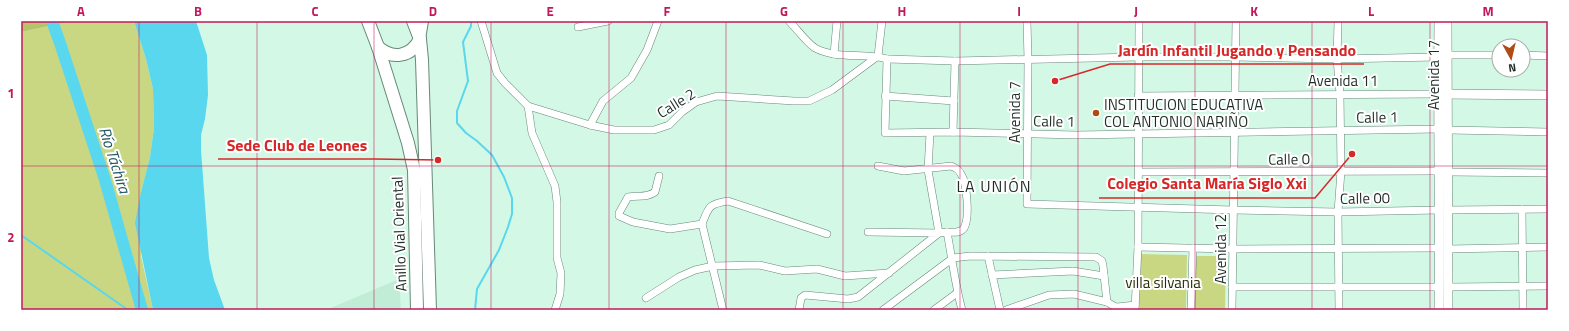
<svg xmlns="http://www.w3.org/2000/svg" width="1569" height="331" font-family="'Titillium Web',sans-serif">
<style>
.built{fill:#c1edd7}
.green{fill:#c9d783}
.forest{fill:#b5c36a}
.water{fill:#58d7ef}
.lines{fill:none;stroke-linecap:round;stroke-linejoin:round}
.stream{stroke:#58d7ef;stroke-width:2}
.river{stroke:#58d7ef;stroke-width:12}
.minor-casing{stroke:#678879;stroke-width:8}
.tertiary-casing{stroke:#678879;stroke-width:10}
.secondary-casing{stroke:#678879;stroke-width:12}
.trunk-casing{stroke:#678879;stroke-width:14}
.minor{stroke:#fff;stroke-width:7}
.tertiary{stroke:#fff;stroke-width:9}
.secondary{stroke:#fff;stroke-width:10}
.trunk{stroke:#fff;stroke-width:12}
.grid{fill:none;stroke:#c2185b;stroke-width:1;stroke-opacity:0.55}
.poi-dot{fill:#af4c15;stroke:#fff;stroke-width:1.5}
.labels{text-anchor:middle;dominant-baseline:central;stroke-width:4;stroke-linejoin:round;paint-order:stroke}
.street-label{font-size:15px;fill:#1f2d27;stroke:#fff}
.poi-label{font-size:15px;fill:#1f2d27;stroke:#fff;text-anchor:start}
.park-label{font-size:15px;fill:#292e07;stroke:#fff}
.water-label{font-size:16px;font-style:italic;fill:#225762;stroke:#fff}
.neighbourhood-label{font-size:16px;letter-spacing:1px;fill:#1f2d27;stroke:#fff}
.leader{fill:none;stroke:#d62828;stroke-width:1.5}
.callout-dot{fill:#d62828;stroke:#fff;stroke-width:1.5}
.callout-label{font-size:16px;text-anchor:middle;font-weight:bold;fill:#d62828;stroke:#fff;stroke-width:4;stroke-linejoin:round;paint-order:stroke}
.neatline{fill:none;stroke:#c2185b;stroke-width:1.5}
.grid-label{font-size:13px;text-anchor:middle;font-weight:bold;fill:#c2185b}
</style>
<rect width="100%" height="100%" fill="#d4f8e6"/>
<path class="built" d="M399,279L401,310H326Z"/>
<g class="green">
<path d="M72,21H134L146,59L153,89L154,128L150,157L141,192V256L153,310H21V32Z"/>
<path d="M1140,254L1187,255L1186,310H1139Z"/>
<path d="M1196,256H1226L1225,310H1195Z"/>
</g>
<path class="forest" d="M21,21H72L21,32Z"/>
<path class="water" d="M134,21H196L207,55L208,95L205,119L201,135V150L209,258L214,280L225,310H153L135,223L141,192L150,157L154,128L153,89L146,59Z"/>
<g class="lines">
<g class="stream">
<path d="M471,21V26L463,42L468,81L457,111V123L466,133L477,141L492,155L504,177L512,198V214L508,227L499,250L477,289L475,310"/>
<path d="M21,235L128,310"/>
</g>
<path class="river" d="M52,21L60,43L105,180L142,310"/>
<defs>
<g id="minor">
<path d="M481,21L497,73L505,83L528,106L590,125L614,130H654L669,125L682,112L696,102L717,96L794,101H809L832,90L878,56L882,21"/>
<path d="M789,21C796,28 807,43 815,48C837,60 864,52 887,59L955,61L1138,57H1235L1337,59L1438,57"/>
<path d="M1027,21L1028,60L1027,204L1233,210L1338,212L1439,210"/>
<path d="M1338,21L1337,59L1340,94L1341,171L1338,212L1339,310"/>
<path d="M578,27L608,21"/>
<path d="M834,54L837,21"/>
<path d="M1447,55H1499"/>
<path d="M1523,55L1548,56"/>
<path d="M887,59L885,133L953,132L1076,135L1438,129"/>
<path d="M885,96L954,101"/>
<path d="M1138,96L1438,94"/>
<path d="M528,106L532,133L555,186L557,202V258L561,273L560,294L555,310"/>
<path d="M590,125L603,101L631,78L647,50L658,21"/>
<path d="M1448,130L1548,132"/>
<path d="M953,132L955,61"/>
<path d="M930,133L928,170L939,233L947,232C952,258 955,284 962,310"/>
<path d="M878,166L904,171L951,166C956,168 958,169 961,174C967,183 970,218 964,228C960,234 952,232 947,232"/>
<path d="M1139,172L1439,171"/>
<path d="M1449,172L1548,173"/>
<path d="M659,176L655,192C647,198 638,195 628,197L619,213V216L633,222L670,229L702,224"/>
<path d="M1522,209L1523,310"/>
<path d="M1448,210L1548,209"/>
<path d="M1138,247L1233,249L1439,248"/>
<path d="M1448,249L1548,247"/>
<path d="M988,256L1000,310"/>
<path d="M992,275L1073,271L1104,276"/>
<path d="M1232,287H1439"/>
<path d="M1448,287L1548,286"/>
<path d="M646,298L679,277L695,270L713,266L759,265L785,271L817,269L845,276L889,273"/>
<path d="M1117,307L1135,305"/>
<path d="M723,310L702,224C709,206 709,204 728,201L827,234"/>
<path d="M799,310L801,298L805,295L848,299L858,297L939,233L868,232"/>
<path d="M883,310L953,258L970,256L1096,257L1102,261L1103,266L1107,302"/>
<path d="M934,310L957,293"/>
<path d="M1006,310L1049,295L1074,294L1107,302L1121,310"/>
<path d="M1135,310L1138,247L1139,21"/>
<path d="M1191,310L1193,248"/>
<path d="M1232,310L1236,21"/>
</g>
<g id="tertiary">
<path d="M1447,21L1448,310"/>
<path d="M1441,94L1548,95"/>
<path d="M1439,310C1440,214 1438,117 1439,21"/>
</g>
<path id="secondary" d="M420,39L423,21"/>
<g id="trunk">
<path d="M368,21L378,47L408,143L414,170L417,310"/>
<path d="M413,21L420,39L422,60L430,310"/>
<path d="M378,47C392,60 411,57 420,39"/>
</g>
</defs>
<use href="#minor" class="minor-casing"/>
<use href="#tertiary" class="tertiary-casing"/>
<use href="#secondary" class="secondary-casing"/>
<use href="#trunk" class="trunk-casing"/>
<use href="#minor" class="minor"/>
<use href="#tertiary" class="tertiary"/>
<use href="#secondary" class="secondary"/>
<use href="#trunk" class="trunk"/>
</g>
<path class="grid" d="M139,21V310M257,21V310M374,21V310M491,21V310M609,21V310M726,21V310M843,21V310M960,21V310M1078,21V310M1195,21V310M1312,21V310M1430,21V310M21,166H1548"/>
<circle class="poi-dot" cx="1096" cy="113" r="4"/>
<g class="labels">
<g class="street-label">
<text transform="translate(1433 75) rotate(-90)">Avenida 17</text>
<text x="1343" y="80">Avenida 11</text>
<text transform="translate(676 103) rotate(-32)">Calle 2</text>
<text transform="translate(1014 112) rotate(-90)">Avenida 7</text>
<text transform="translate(1377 117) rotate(-1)">Calle 1</text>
<text transform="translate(1054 121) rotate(1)">Calle 1</text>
<text transform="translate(1289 159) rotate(-1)">Calle 0</text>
<text transform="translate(1365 198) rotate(-1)">Calle 00</text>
<text transform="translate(399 234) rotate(-92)">Anillo Vial Oriental</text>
<text transform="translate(1220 249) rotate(-90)">Avenida 12</text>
</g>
<g class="poi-label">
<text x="1104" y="104">INSTITUCION EDUCATIVA<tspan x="1104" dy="17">COL ANTONIO NARIÑO</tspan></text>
</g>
<g class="park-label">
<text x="1163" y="282">villa silvania</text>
</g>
<g class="water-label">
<text transform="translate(115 160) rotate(72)">Río Táchira</text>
</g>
<g class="neighbourhood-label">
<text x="994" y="186">LA UNIÓN</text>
</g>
</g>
<path class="leader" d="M1055 81L1110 64H1364M438 160L375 159H218M1352 154L1315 198H1099"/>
<g class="callout-dot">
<circle cx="1055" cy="81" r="4"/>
<circle cx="438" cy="160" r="4"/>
<circle cx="1352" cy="154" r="4"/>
</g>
<g class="callout-label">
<text x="1237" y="56">Jardín Infantil Jugando y Pensando</text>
<text x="297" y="151">Sede Club de Leones</text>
<text x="1207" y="189">Colegio Santa María Siglo Xxi</text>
</g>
<rect width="1569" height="331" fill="none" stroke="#ffffff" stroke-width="44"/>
<g transform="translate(1511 58) rotate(172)"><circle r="19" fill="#ffffff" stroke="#a5aba9"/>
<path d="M0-3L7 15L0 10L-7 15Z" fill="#af4c15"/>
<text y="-6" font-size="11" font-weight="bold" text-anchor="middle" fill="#1f2d27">N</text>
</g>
<rect x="22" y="22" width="1525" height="287" class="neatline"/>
<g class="grid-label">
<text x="81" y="16">A</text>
<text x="198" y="16">B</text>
<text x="315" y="16">C</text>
<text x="433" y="16">D</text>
<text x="550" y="16">E</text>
<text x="667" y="16">F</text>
<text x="784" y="16">G</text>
<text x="902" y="16">H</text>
<text x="1019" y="16">I</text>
<text x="1136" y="16">J</text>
<text x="1254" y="16">K</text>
<text x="1371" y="16">L</text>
<text x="1488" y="16">M</text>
<text x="11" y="98">1</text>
<text x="11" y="242">2</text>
</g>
</svg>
